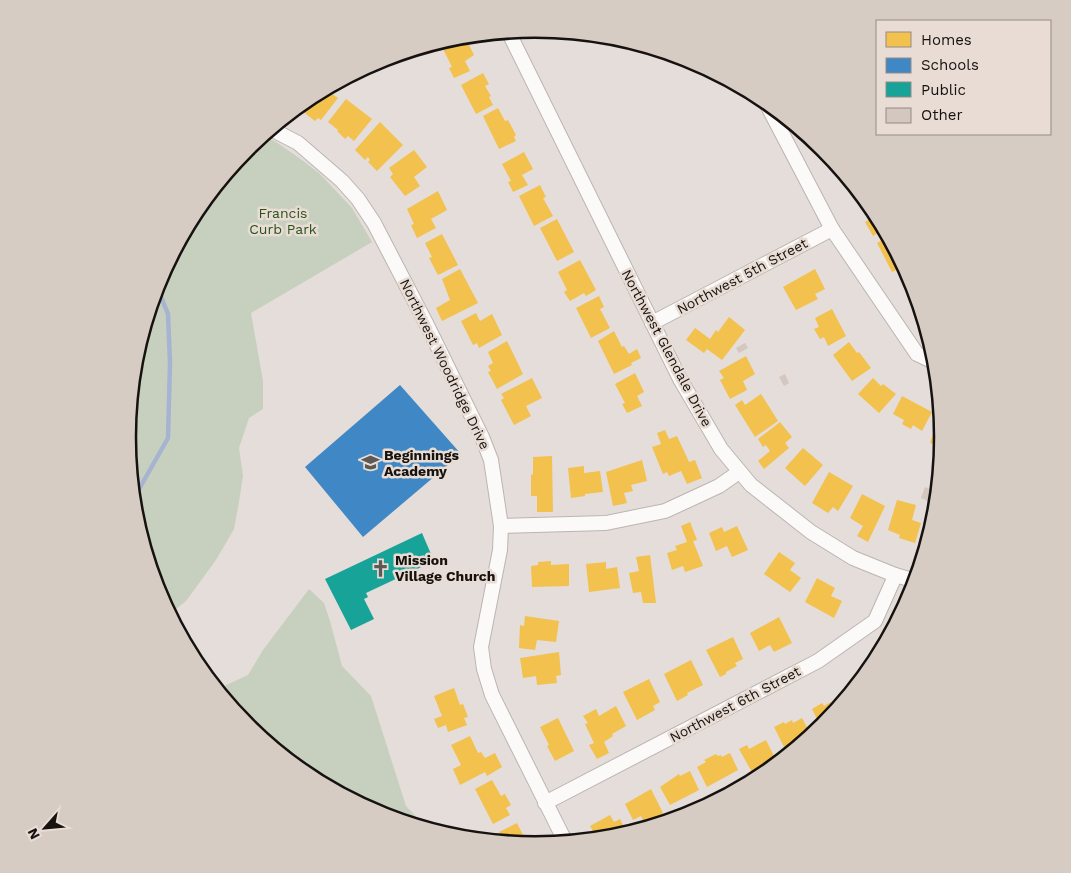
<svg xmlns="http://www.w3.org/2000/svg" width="1071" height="873" font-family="'Work Sans',sans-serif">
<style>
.green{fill:#c7d0be}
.homes{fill:#f2c14e}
.schools{fill:#3f88c5}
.public{fill:#17a398}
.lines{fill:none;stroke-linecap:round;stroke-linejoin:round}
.stream{stroke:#a6b4d2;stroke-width:4.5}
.building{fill:#d3c7bf}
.street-casing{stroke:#bbb5b2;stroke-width:16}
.street{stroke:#fbfaf9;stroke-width:14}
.labels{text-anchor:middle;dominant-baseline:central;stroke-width:5;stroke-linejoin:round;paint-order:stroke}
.park-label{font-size:14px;fill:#295419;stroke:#e8dcd4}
.street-label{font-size:14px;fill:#16120f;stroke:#e8dcd4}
.poi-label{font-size:14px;font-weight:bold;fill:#16120f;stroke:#e8dcd4;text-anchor:start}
.rim{fill:none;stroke:#16120f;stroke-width:2.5}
</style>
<rect width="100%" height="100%" fill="#e4ddd9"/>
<g class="green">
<path d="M263,135L276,142L302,160L320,174L352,208L372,242L251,313L263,381V409L249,418L239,448L243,476L239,502L234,529L216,560L186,601L170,614L159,592L136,516L128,436L136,357L159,280L197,210L247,148Z"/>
<path d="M309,589L324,603L330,621L342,666L371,696L406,806L426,827L379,813L309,775L247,725L218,689L248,675L263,650Z"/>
</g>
<g class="homes">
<path d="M465,37L474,55L465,61L470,71L454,78L449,68L452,67L443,49Z"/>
<path d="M483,73L489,84L485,86L491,96L489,97L493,105L476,114L461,85Z"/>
<path d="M325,89L338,98L321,120L318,118L315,121L297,107L309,97Z"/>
<path d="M346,99L372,119L354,141L348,136L345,139L337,131L338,130L328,122Z"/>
<path d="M498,108L505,121L508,120L516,135L514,137L516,141L499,149L483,116Z"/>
<path d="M380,122L403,145L377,171L368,162L370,160L368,157L365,160L355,150Z"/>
<path d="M414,150L427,167L414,177L420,186L405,196L390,177L393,174L389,168Z"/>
<path d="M524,152L533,169L522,175L528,185L513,192L508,182L511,181L502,164Z"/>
<path d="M838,166L861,194L856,197L853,190L850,191Z"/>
<path d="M540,185L546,197L543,198L553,216L534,226L519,196Z"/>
<path d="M438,191L447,210L431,219L436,228L417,238L411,225L414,224L407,209Z"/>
<path d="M867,201L875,210L885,229L873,236L865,222L870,219L862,203Z"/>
<path d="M557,219L574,252L557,261L540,228Z"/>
<path d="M442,234L458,265L438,275L429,258L432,257L425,243Z"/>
<path d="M890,238L904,266L892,272L877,243L882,240L883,242Z"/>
<path d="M580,260L596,290L586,296L584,293L570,301L564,292L567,290L558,272Z"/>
<path d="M460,269L478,303L442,321L436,308L450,300L442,279Z"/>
<path d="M815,269L825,289L815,294L818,299L796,310L783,287Z"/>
<path d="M909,274L912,281L920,305L913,308L907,294L911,292L903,277Z"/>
<path d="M599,296L604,307L600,309L610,328L591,338L576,308Z"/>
<path d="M832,309L846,336L828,346L824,337L820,339L814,329L819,327L815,318Z"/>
<path d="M476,313L480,321L492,314L502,335L479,348L477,343L473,345L461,321Z"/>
<path d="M729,317L745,330L722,360L707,349L704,353L686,340L695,328L710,339L716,330L718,332Z"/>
<path d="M614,331L622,347L624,346L629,354L637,349L641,358L631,363L632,365L614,374L598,341Z"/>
<path d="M507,341L523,374L497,389L488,372L491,371L488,366L493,363L488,352Z"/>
<path d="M849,342L857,353L859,352L871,368L852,381L833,355Z"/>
<path d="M746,356L755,374L743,381L747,390L730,399L720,380L724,378L719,371Z"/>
<path d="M635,373L644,392L637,396L642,406L627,413L622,404L625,403L615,384Z"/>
<path d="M532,378L542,398L526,406L531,416L514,425L501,400L504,398L501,394Z"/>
<path d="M873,378L881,386L883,384L896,394L879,413L858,394Z"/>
<path d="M761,394L778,421L755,437L735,405L742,400L745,405Z"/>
<path d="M902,396L932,412L922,431L913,425L911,429L902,424L904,420L893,414Z"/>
<path d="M939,415L941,416L943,437L942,447L930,443Z"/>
<path d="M780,422L792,437L785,443L789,448L764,469L758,461L770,451L766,445L763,447L758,439Z"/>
<path d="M665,430L669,439L677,436L689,462L695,460L702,478L687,484L681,471L669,476L667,472L663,474L652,447L661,444L657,433Z"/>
<path d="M803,448L823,465L805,486L785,468Z"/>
<path d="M552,456L553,512H537V496H531V475L533,474V457Z"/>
<path d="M642,460L647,481L631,485L633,491L624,493L627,503L613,506L606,472Z"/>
<path d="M584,466V473L600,471L603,492L585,494V496L571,498L568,468Z"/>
<path d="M829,472L853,486L838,511L833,507L828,513L812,503Z"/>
<path d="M862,494L885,506L868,542L857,536L863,526L850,518Z"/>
<path d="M897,500L916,505L912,520L921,523L915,543L899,538L900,535L888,530Z"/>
<path d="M690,522L697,540L693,541L703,566L685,572L683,566L672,570L667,553L677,550L675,546L687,542L681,526Z"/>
<path d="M737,526L748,550L732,557L727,546L716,551L709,533L722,527L724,532Z"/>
<path d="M925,526L932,528L925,550L919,548Z"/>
<path d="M779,552L795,563L790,570L801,578L790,592L764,574Z"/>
<path d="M650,555L656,603H643L641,592L633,593L629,573L639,571L636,557Z"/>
<path d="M551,561V565L569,564V586L532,587L531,566L538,565V562Z"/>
<path d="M606,562V569L617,567L620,588L589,592L586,564Z"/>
<path d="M817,578L835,588L831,596L842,601L834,618L805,602Z"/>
<path d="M525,616L559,621L556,642L537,640L535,650L519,648L520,625L524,626Z"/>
<path d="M779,617L792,643L774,652L770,645L759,651L750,633Z"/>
<path d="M733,637L743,659L735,663L737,666L726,672V674L720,677L706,650Z"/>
<path d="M559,652L561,675L556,676L557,683L537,685L536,676L523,678L520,658Z"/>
<path d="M691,660L703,685L687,693L688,695L677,701L664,674Z"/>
<path d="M862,671L865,675L854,688L850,682Z"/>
<path d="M649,679L660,702L653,706L655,710L637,720L623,692Z"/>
<path d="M454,688L460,705L463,704L468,717L464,718L467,725L448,732L446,725L438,728L434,719L442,716L434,696Z"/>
<path d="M840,700L842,703L821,727L812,709L822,703L824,706L831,702L832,704Z"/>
<path d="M616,706L626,726L612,734L613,736L604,742L609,753L597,759L589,745L594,743L585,724L588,723L583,716L596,709L599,716Z"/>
<path d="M558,718L574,751L555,761L547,746L549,745L540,727Z"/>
<path d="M802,718L811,735L793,751L787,753L774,727L784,722L785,724L792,720L793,723Z"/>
<path d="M470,736L478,753L481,752L485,758L495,753L502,767L487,776L485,772L460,785L453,769L461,765L451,745Z"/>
<path d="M766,740L777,762L753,774L739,749L747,745L749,749Z"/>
<path d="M730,753L738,770L707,787L697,767L706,762L704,760L716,754L718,756L721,755L722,757Z"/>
<path d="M690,771L699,790L670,805L660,787L679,774L680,776Z"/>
<path d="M492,780L501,796L505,794L511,805L506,808L510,815L493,824L475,789Z"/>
<path d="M651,789L667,821L646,827L641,816L633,820L625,804Z"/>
<path d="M610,815L614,822L620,819L624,827L618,830L621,835L615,836L597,838L590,826Z"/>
<path d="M517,823L525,839L529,837L532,844L504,841L499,832Z"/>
</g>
<path class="schools" d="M400,385L461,454L363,537L305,467Z"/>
<path class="public" d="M422,533L434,561L366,593L368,597L364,599L374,619L351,630L325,579Z"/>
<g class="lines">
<path class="stream" d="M134,498L168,438L170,363L168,314L157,287"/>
</g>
<g class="building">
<path d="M745,343L748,348L739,353L736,348Z"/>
<path d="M785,374L789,383L784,386L779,377Z"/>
<path d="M925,487L932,490L928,501L921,498Z"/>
<path d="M934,493L938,494L937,503L932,501Z"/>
</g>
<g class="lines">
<defs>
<g id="street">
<path d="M508,31L680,379L721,449L751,485L811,532L853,558L895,575L916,581"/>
<path d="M764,99L832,229L917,354L936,363"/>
<path d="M271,129L298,143L342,181L358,199L374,223L427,325L482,437L491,460L501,526L500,550L481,647L484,669L492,695L565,841"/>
<path d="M652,323L832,229"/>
<path d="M501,526L606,523L665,511L719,486L739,472"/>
<path d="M545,803L818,661L875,621L892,583L895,575"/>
</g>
</defs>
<use href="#street" class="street-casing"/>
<use href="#street" class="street"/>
</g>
<defs>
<symbol id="school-bare" viewBox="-9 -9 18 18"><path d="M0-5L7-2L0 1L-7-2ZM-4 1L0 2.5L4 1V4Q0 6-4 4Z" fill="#5e5956" stroke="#e8dcd4" stroke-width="2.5" paint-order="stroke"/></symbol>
<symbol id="church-bare" viewBox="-9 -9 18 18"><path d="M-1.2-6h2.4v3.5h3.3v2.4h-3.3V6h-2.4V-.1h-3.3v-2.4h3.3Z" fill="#5e5956" stroke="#e8dcd4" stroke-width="2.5" paint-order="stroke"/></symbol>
</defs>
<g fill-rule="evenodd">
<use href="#school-bare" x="358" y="450" width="25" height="25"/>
<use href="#church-bare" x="368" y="556" width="25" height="25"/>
</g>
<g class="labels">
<g class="park-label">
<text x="283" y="213">Francis<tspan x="283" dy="16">Curb Park</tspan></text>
</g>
<g class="street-label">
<text transform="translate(742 276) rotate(-28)">Northwest 5th Street</text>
<text transform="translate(667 348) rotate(62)">Northwest Glendale Drive</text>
<text transform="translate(445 364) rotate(64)">Northwest Woodridge Drive</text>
<text transform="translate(735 704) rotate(-28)">Northwest 6th Street</text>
</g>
<g class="poi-label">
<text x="384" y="455">Beginnings<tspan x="384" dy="16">Academy</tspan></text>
<text x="395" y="560">Mission<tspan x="395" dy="16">Village Church</tspan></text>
</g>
</g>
<path d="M0 0H1071V873H0ZM136 437a399 399 0 1 1 798 0a399 399 0 1 1-798 0Z" fill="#d7ccc4" fill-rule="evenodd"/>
<path class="rim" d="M136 437a399 399 0 1 1 798 0a399 399 0 1 1-798 0Z"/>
<rect x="876" y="20" width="175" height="115" fill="#e8dcd4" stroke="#948b85"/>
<rect x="886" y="32" width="25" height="15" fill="#f2c14e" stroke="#948b85"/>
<text x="921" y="45" font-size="15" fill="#16120f">Homes</text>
<rect x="886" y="58" width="25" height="15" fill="#3f88c5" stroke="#948b85"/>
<text x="921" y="70" font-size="15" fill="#16120f">Schools</text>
<rect x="886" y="82" width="25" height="15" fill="#17a398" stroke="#948b85"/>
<text x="921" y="95" font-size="15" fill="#16120f">Public</text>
<rect x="886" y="108" width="25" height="15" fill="#d3c7bf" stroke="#948b85"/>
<text x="921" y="120" font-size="15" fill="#16120f">Other</text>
<g transform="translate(45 828) rotate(243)" stroke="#e8dcd4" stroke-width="4" paint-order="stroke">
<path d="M0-4L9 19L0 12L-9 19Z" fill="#16120f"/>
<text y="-8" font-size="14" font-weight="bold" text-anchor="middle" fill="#16120f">N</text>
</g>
</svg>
